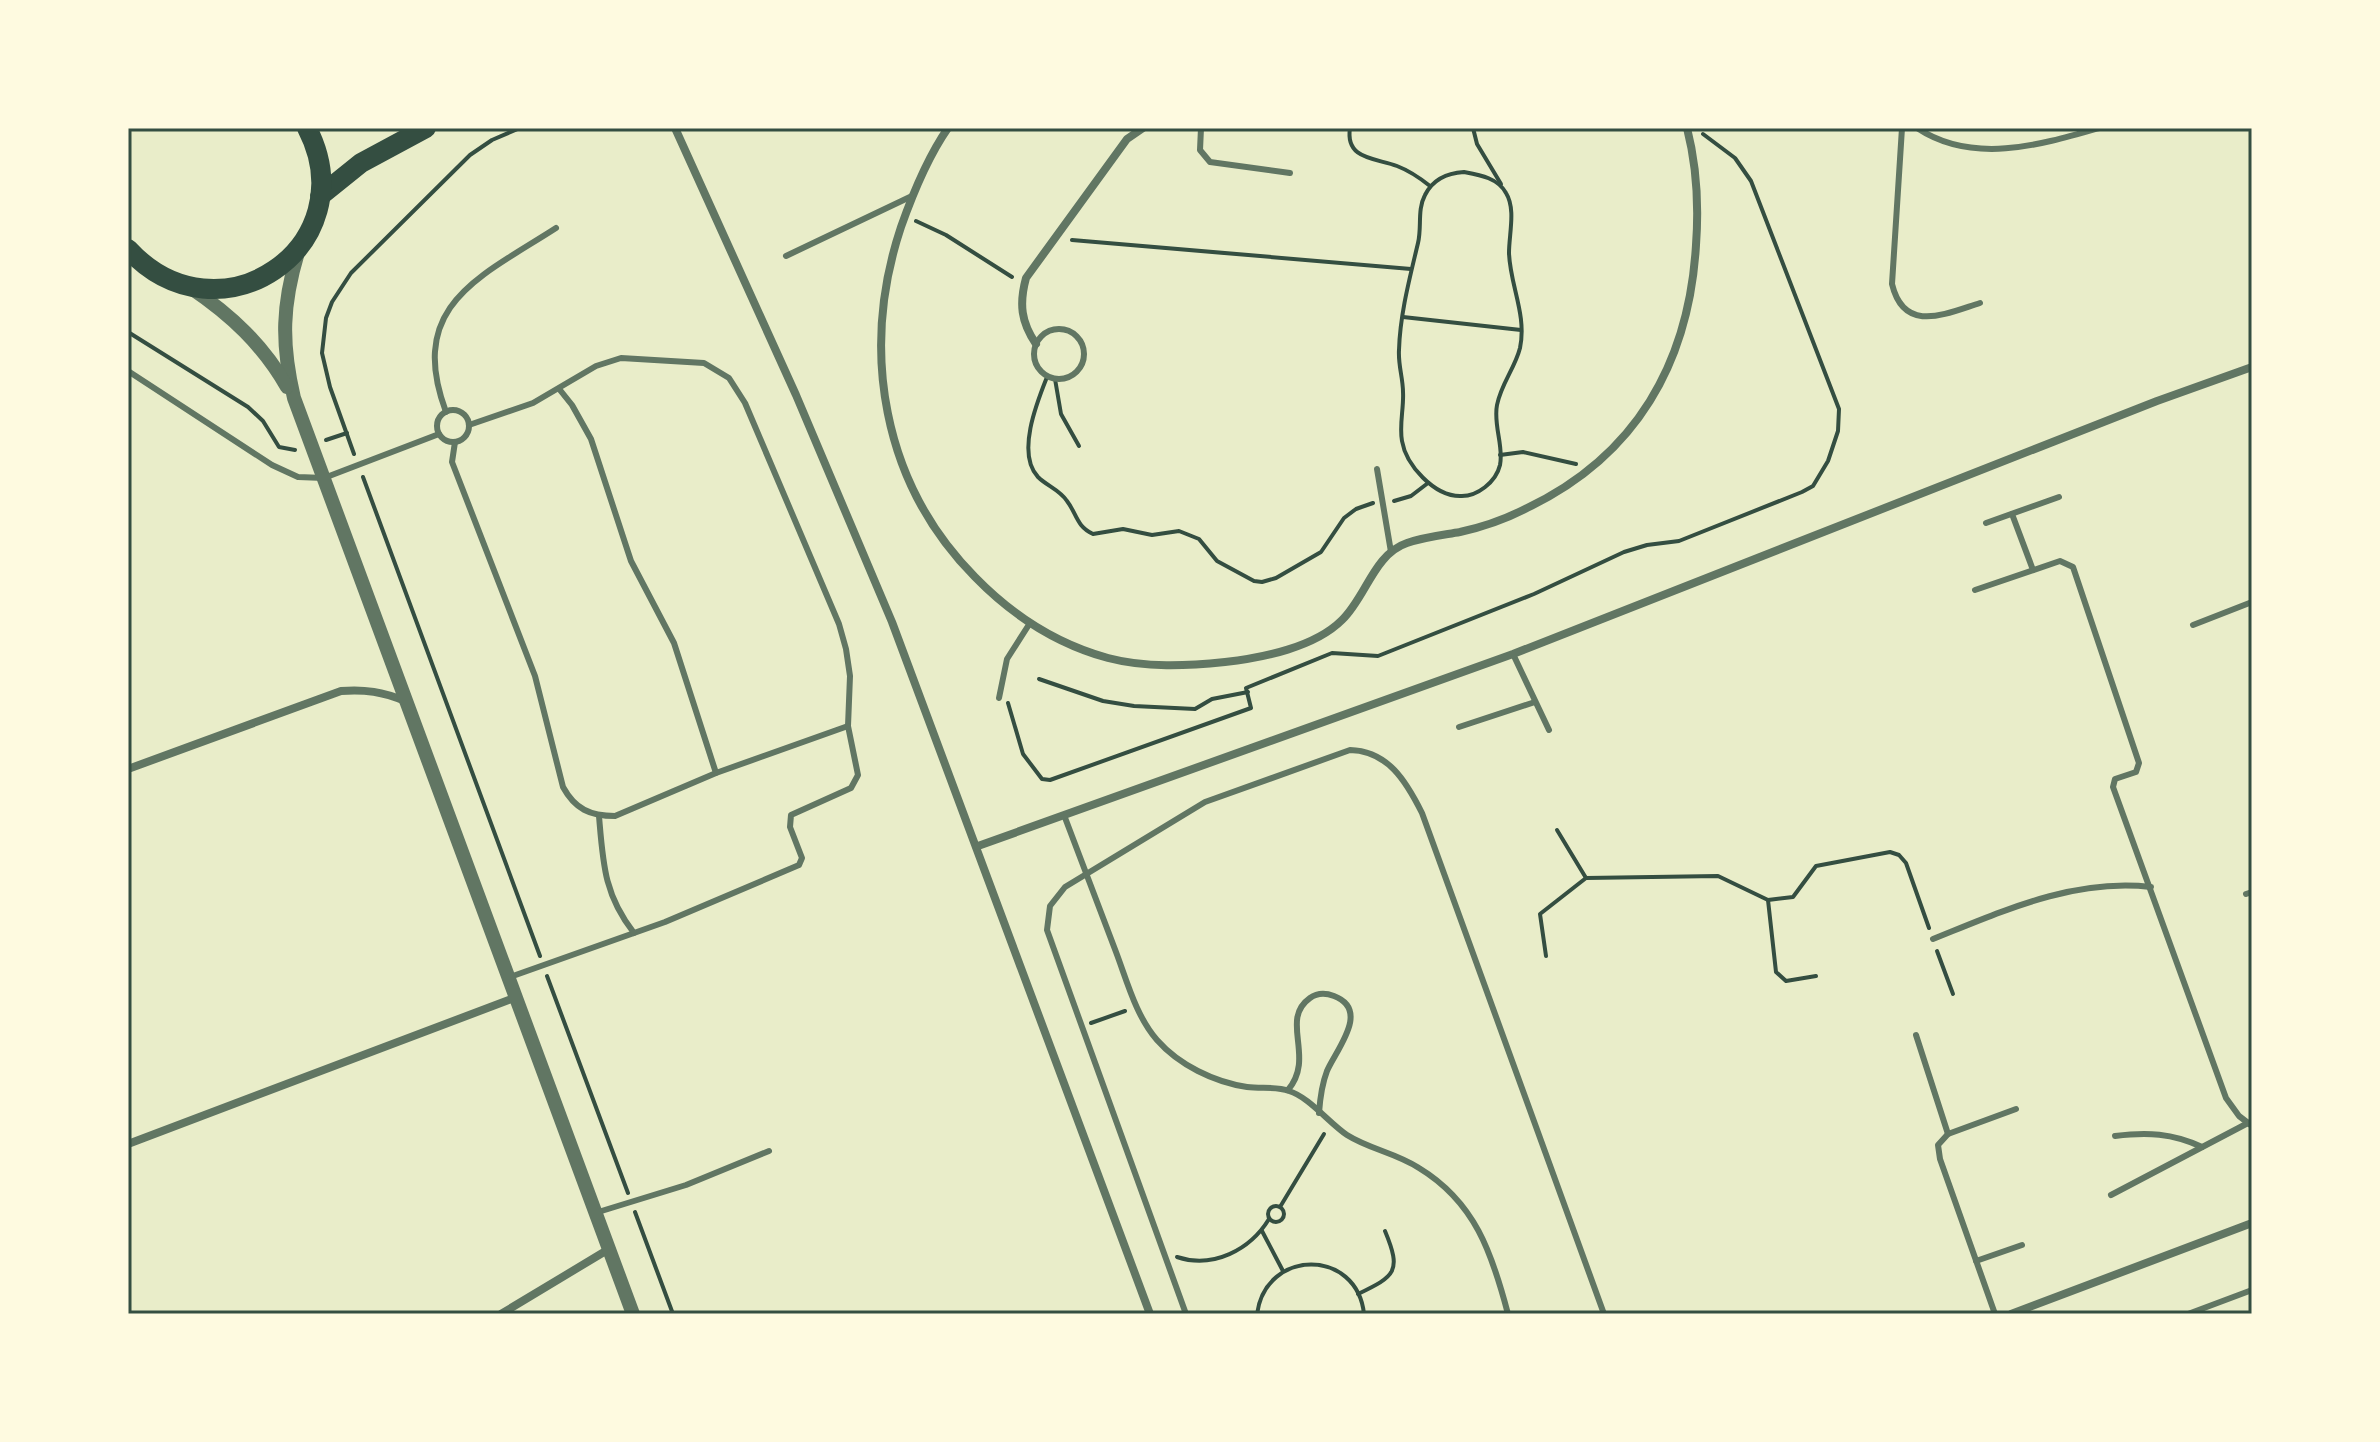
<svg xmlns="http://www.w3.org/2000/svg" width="2380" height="1442" font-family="'Sofia Sans Condensed',sans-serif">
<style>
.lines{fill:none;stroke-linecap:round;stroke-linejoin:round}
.path{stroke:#344e41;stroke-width:4}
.service{stroke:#617663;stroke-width:6}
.minor{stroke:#617663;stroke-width:8}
.tertiary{stroke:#617663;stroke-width:14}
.primary{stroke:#344e41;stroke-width:20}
.neatline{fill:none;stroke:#344e41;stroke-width:3}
</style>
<rect width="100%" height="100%" fill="#e9edc9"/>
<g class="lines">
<g class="path">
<path d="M1350,128C1345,160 1376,158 1397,166C1410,171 1420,178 1430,186"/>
<path d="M1473,128L1477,144L1501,184"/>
<path d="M1464,172C1480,175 1498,178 1506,193C1516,209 1509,234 1509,253C1510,285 1527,315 1520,348C1515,368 1501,384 1497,405C1493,425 1504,446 1500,465C1496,482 1477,497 1460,496C1434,496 1406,465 1402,441C1399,425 1404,408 1403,392C1403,378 1398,365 1399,350C1400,314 1410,277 1418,243C1422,227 1417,210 1425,195C1433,179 1447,173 1464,172Z"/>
<path d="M916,221L946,235L1012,277"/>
<path d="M1072,240L1411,269"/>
<path d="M1403,317L1521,330"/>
<path d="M128,332L248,407L263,421L279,447L295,450"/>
<path d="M1047,377C1037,402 1016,454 1038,477C1047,486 1060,490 1067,501C1077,514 1076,526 1093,534L1123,529L1152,535L1179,531L1199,539L1217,561L1254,581L1262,582L1276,578L1321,552L1344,518L1356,509L1373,503"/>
<path d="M1055,379L1061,414L1079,446"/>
<path d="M326,440L347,433"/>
<path d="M354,454L330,387L322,353L326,318L332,302L351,273L470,155L492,140L520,128"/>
<path d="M1500,455L1523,452L1576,464"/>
<path d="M363,477L540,956"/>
<path d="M1394,501L1411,496L1428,483"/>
<path d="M1039,679L1103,701L1134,706L1195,709L1212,699L1248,692"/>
<path d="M1008,703L1023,754L1042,779L1050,780L1251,708L1246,688L1332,653L1378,656L1534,594L1624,552L1647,545L1679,541L1802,492L1813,486L1828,461L1838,431L1839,409L1751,181L1735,158L1703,134"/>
<path d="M1557,830L1586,878"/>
<path d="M1768,900L1776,972L1786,981L1816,976"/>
<path d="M1937,951L1953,994"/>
<path d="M1546,956L1540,914L1586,878L1718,876L1768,900L1793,897L1816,866L1890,852L1899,855L1906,863L1929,928"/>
<path d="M547,976L628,1193"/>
<path d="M1091,1023L1125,1011"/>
<circle cx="1276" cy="1214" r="8"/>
<path d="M1280,1207L1324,1134"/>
<path d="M635,1212L673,1314"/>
<path d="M1262,1231L1283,1271"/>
<path d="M1177,1257C1213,1269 1250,1250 1269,1219"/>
<path d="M1358,1294C1395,1276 1402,1272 1385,1231"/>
<path d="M1257,1314C1266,1248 1357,1248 1364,1314"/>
</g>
<g class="service">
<path d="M1201,128L1200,150L1210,162L1290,173"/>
<path d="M1902,128L1892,284C1904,334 1945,314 1980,303"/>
<path d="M1917,128C1973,165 2040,145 2099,128"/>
<path d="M786,256L912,196"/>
<circle cx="1059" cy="354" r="25"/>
<path d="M128,371L272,465L298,477L324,478L439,434"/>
<path d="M560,390L572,405L591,439L631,561L674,643L716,773"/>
<circle cx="453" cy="426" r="16"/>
<path d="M446,412C406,305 480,277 556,228"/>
<path d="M469,425L533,403L596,366L621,358L704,363L729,378L745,403L839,624L846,649L850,676L848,726L858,775L851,788L791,815L790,827L802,858L799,865L665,922L510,977"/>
<path d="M455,442L452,462L535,676L563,787C575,809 590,816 615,816L716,773L848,726"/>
<path d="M1377,469L1391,552"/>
<path d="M2012,514L2033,570"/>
<path d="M1986,523L2059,497"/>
<path d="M1975,590L2060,561L2073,567L2139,763L2136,772L2115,779L2113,787L2226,1098L2239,1116L2252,1126"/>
<path d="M2193,625L2252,602"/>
<path d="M1513,654L1549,730"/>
<path d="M999,698L1007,659L1030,623"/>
<path d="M1459,727L1535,702"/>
<path d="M1064,815C1081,861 1099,906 1116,952C1127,981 1136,1016 1157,1040C1179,1065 1214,1082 1247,1087C1261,1089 1276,1086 1289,1091C1309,1097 1329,1123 1347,1135C1369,1149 1396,1153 1419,1168C1475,1202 1492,1253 1508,1314"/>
<path d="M599,816C603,863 604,895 634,933"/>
<path d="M2246,894L2252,892"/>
<path d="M1933,939C2003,911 2074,878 2151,887"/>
<path d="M1916,1035L1948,1134"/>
<path d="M1288,1090C1316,1057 1279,1020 1310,998C1317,993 1326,993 1334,996C1371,1010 1336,1050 1327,1071C1322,1084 1320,1099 1319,1113"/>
<path d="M2115,1136C2147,1132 2172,1133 2202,1147"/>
<path d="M2111,1195L2248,1123"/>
<path d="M595,1213L686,1185L769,1151"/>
<path d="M1976,1261L2022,1245"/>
<path d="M1186,1314L1047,930L1050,906L1065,887L1205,802L1350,750C1388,751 1406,781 1422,813L1604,1314"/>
<path d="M1995,1314L1940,1159L1938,1145L1948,1134L2016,1109"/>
<path d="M2188,1314L2252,1290"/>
</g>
<g class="minor">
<path d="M675,128L796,395L892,622L1150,1314"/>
<path d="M948,128C927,158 913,193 901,227C860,350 882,483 975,577C1012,615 1057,644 1108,658C1146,668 1187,666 1225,662C1263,658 1315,647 1342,620C1366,597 1374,554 1407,543C1424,537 1443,535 1460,532C1483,527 1506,519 1527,508C1636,456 1689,363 1696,245C1699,204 1697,167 1687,128"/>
<path d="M1036,344C1021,322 1019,304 1026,278L1127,139L1143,128"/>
<path d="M128,769L341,691C365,689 383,692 405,701"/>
<path d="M978,846L1513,654L2157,401L2252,367"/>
<path d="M128,1144L514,998"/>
<path d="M501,1314L609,1249"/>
<path d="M2011,1314L2252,1223"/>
</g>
<g class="tertiary">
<path d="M299,249C282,304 281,343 294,398L633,1314"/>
<path d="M191,288C231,315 263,345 287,387"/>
</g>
<g class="primary">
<path d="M320,196L361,163L426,128"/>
<path d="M128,249C219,348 368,246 307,128"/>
</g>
</g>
<rect width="2380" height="1442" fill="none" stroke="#fefae0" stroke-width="260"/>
<rect x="130" y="130" width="2120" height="1182" class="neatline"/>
</svg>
